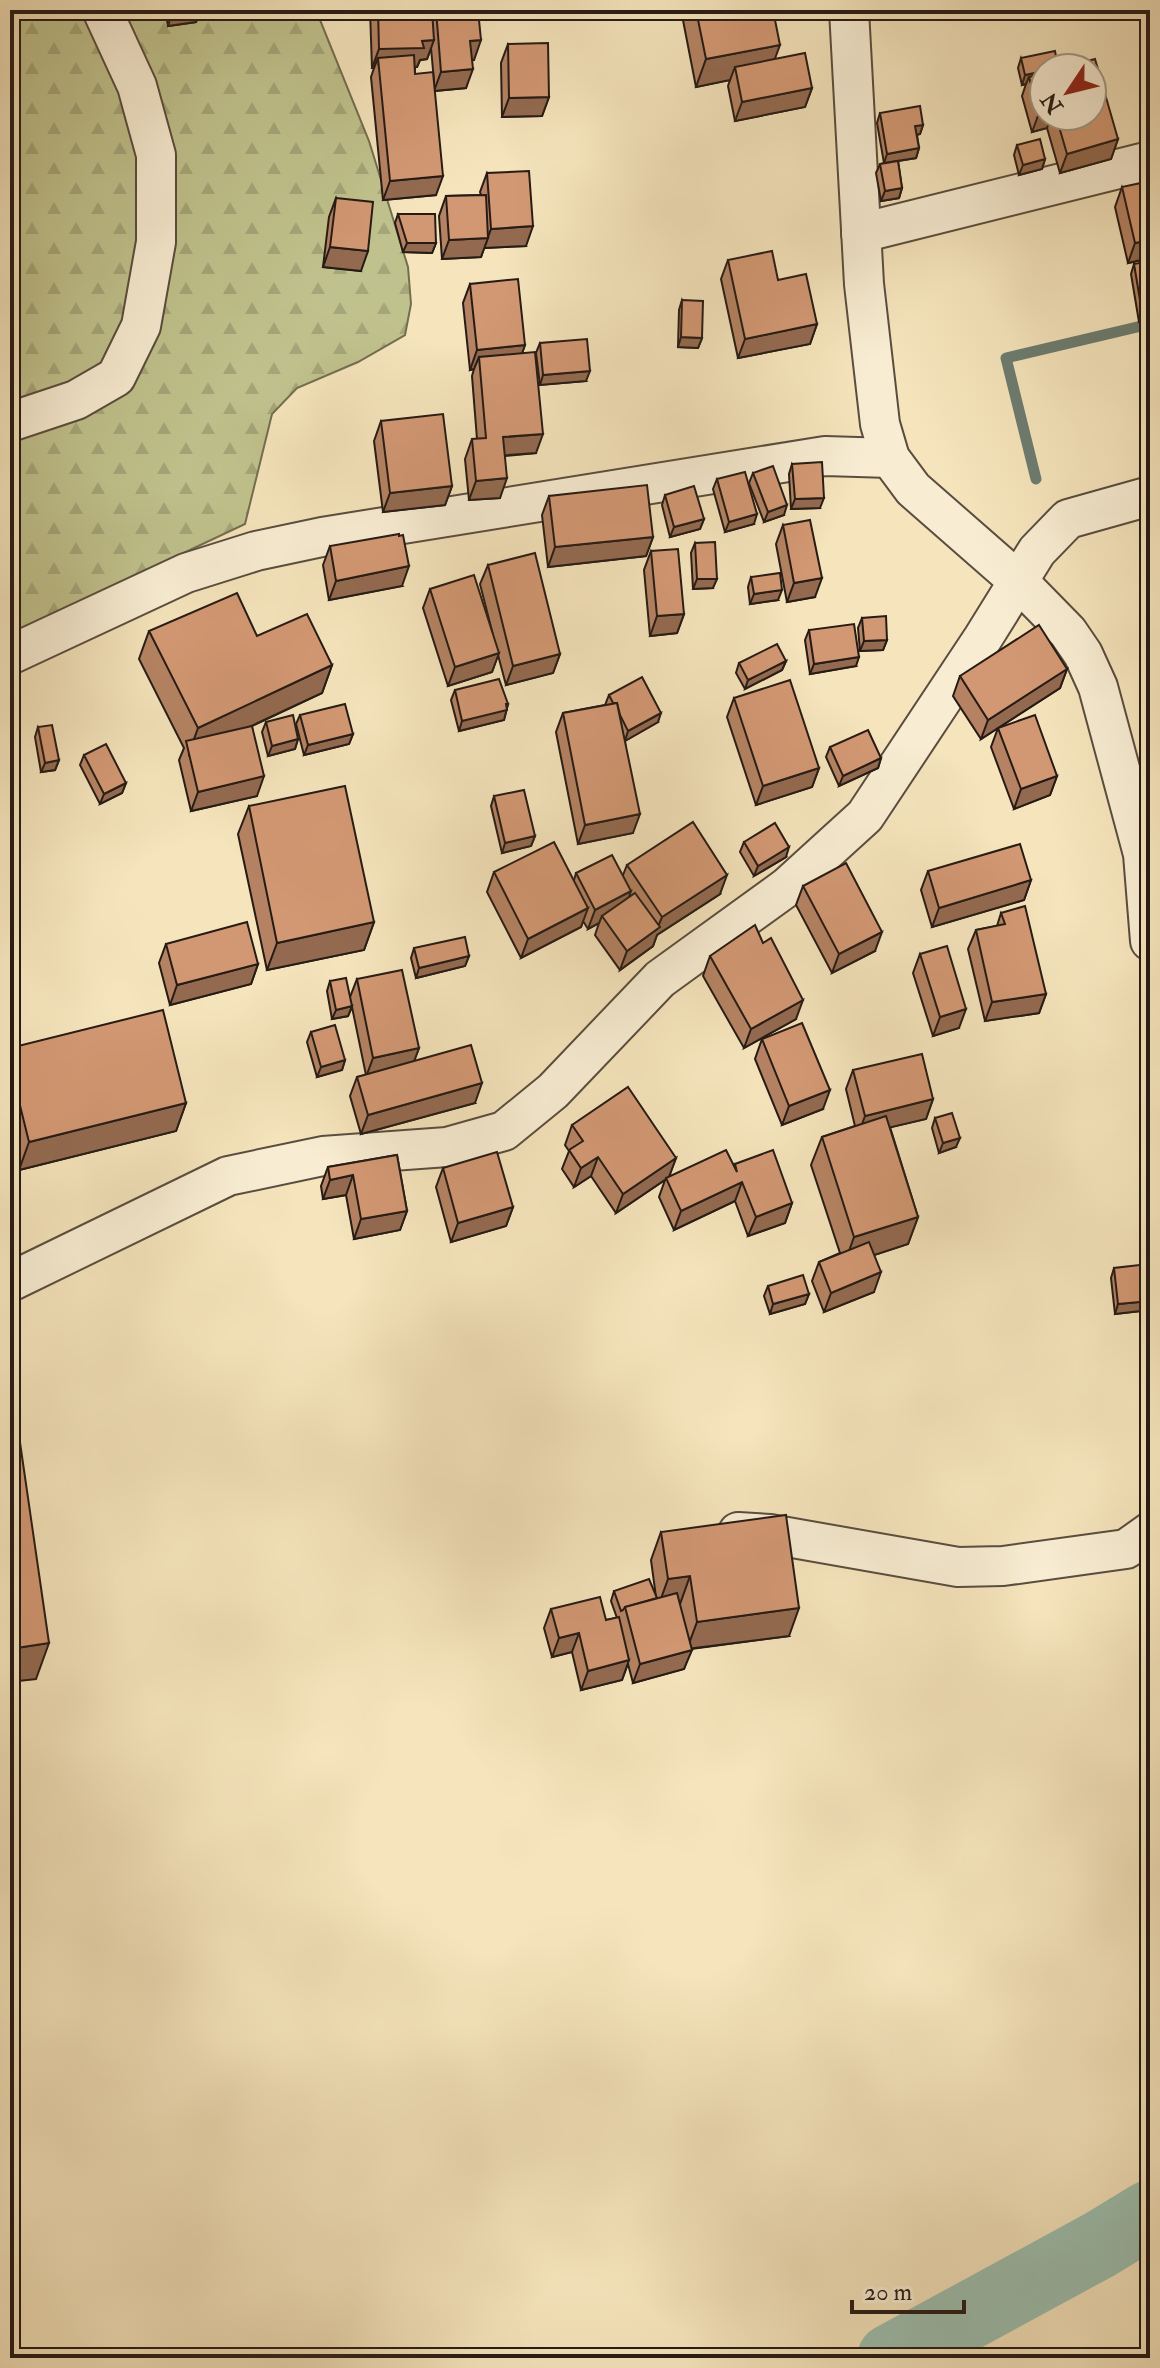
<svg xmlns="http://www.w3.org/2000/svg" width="1160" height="2368" font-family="'IM FELL Double Pica',serif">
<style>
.forest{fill:url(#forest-firs);stroke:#736e51;stroke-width:2}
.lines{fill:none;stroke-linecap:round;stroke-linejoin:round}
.stream{stroke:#6d7d71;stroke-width:11}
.river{stroke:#9cbfaf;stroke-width:68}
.minor-casing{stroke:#5a4d3f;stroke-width:42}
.minor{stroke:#f8edd3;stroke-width:38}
.wall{fill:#b58363;stroke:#261b15;stroke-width:2;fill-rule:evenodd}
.shaded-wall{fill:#936a50;stroke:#261b15;stroke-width:2}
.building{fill:#d29873;stroke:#261b15;stroke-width:2}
</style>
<defs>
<pattern id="forest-firs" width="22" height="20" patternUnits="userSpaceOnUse" patternTransform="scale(2)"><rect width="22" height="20" fill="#c0c28d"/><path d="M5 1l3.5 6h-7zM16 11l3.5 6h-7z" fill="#a5a679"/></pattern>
</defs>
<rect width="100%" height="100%" fill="#f5e4bc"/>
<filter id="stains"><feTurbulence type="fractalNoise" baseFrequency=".0025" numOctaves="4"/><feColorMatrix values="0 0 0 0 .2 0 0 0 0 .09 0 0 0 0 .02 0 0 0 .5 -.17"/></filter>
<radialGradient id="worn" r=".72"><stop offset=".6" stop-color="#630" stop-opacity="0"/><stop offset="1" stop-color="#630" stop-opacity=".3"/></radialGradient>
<path class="forest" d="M10,10H316L369,141L408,267L411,304L405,335L358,362L297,388L272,414L245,524L10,635Z"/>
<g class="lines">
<path class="stream" d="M1036,479L1006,358L1150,324"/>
<path class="river" d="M891,2358L1099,2245L1150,2214"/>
<defs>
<g id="minor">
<path d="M849,10L864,284L880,424L890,458L913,489L1018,581L1068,632L1083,654L1098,687L1143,854L1150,941"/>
<path d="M861,233L1150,161"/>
<path d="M10,422L76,400L116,377L141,326L156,242V155L137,86L102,10"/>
<path d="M10,655L186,573L256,551L322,537L825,456L890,458"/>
<path d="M10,1282L228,1176L323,1156L447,1147L504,1131L553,1091L660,979L787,887L865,816L983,638L1037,551L1068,519L1150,496"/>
<path d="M738,1532L770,1534L958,1567L1003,1566L1126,1549L1150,1532"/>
</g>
</defs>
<use href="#minor" class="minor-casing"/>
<use href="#minor" class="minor"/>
</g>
<g class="wall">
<path d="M165,10H200V12L196,22L168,26Z"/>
<path d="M370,10H478L474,60H472L466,88L434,91L436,195L383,200L371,77L374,68H372ZM431,48L434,81L415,74V67H417L420,60L427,59Z"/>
<path d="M681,10H773L775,59L812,88L805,107L735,121L728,86L730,80L696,87Z"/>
<path d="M508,44L549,97L542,116L502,117L501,63Z"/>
<path d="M1021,58L1044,116H1092L1118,139L1111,159L1060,173L1047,128L1032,132L1022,96L1026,84L1022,85L1018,68Z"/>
<path d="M880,113L923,125L920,134L917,135L919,148L916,158L898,161L902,188L899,198L881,201L876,173L880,164L884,163L877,123Z"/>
<path d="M1017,145L1045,159L1042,169L1019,175L1014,155Z"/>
<path d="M487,173L526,246L484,248L481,257L442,259L439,216L446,196L481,195L480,192Z"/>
<path d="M1122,187L1150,258L1128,263L1115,207Z"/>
<path d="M336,198L361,271L323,267L329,217Z"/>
<path d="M398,214L436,243L432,253L403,252L395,223Z"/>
<path d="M728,260L778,280L817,324L810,344L738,358L721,279Z"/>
<path d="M1134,264L1150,320L1139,322L1131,274Z"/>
<path d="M470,284L525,345L522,353L536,453L505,456L500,498L469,500L465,459L472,439H477L472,376L474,369L470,370L463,303Z"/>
<path d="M682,300L702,338L698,348L678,347L679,310Z"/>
<path d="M540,343L586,381L540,385L536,353Z"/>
<path d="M381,421L452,486L445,505L383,512L374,441Z"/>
<path d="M792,464L820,508L791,509L789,474Z"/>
<path d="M753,473L784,515L764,522L749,483Z"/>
<path d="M717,479L754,524L725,532L713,489Z"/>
<path d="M665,495L704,519L700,529L670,537L662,505Z"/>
<path d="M549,496L653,537L646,556L548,567L542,515Z"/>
<path d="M783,525L815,597L787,602L776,544Z"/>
<path d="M695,543L713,588L693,589L691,553Z"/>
<path d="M330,546L402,586L329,600L323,565Z"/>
<path d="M651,551L684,614L677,633L650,636L644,570Z"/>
<path d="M488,565L560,654L553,673L506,685L498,655L492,672L448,686L423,608L430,589L492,631L480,584Z"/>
<path d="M751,577L778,600L750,604L748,587Z"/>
<path d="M862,618L887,640L883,650L860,651L858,628Z"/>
<path d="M809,630L856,666L810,674L805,640Z"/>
<path d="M149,631L257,636L332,665L322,693L252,726L257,796L191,811L179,760L184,748L139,659Z"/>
<path d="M786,661L782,670L745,689L736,673L739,663Z"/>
<path d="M1067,669L1060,688L1000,727L1057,776L1050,795L1014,809L991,747L998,728L981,739L953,696L960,676Z"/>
<path d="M455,690L508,704L504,720L459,731L451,700Z"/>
<path d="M609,695L658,722L625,741L633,833L578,844L556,732L563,713L605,705Z"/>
<path d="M734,698L819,768L812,787L756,805L727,717Z"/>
<path d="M1150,703V746L1143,722Z"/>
<path d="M300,715L353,734L349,744L304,755L296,724Z"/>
<path d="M266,722L298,739L295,749L268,756L262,732Z"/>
<path d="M38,727L59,760L55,770L41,772L35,737Z"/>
<path d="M830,747L881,758L878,768L839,786L826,757Z"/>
<path d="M84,755L126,783L122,793L100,804L80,765Z"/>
<path d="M494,796L535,836L531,846L502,853L491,806Z"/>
<path d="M249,806L374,922L364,950L267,970L238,834Z"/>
<path d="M744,842L786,857L754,876L740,852Z"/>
<path d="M627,865L720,894L657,935L653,946L620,970L595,935L599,923L588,929L583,921L581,927L521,958L487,892L494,872L574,880L576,873L623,875Z"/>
<path d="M928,871L1031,880L1024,900L932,927L921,890Z"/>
<path d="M803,886L875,951L832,973L796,905Z"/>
<path d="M1001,913L1046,994L1039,1013L985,1021L968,949L976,930L997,926Z"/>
<path d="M763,943L796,1019L744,1048L703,976L710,956Z"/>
<path d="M166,944L258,964L251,984L170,1005L159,963Z"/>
<path d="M414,948L469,956L465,966L416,978L411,958Z"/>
<path d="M920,954L959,1028L933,1036L913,973Z"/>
<path d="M357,979L419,1048L414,1061L475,1103L361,1134L350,1096L357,1077L366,1075L352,1007L348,1016L332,1019L327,991L330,981L350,997Z"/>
<path d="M311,1032L345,1060L342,1070L317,1077L307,1042Z"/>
<path d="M762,1039L823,1109L782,1125L755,1059Z"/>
<path d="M10,1065L186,1103L176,1131L19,1170L10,1133Z"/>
<path d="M853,1070L933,1099L926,1119L890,1127L918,1217L908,1244L874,1255V1292L824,1312L812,1281L819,1262L840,1253L811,1165L822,1137L855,1126L846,1089Z"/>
<path d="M935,1118L956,1147L939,1153L932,1128Z"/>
<path d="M572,1125L676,1158L669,1176L734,1166L735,1164L792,1203L785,1223L748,1236L735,1201L674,1230L659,1197L665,1180L616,1213L591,1176L574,1187L562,1169L569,1151L565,1145Z"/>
<path d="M397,1155L407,1211L400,1230L354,1239L346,1195L323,1199L321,1186L328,1167Z"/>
<path d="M443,1168L513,1207L506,1226L451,1242L436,1187Z"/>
<path d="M1114,1268L1150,1279V1307L1149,1310L1115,1314L1111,1278Z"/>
<path d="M768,1286L809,1294L805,1304L770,1314L764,1296Z"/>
<path d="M661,1532L789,1636L691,1649L684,1669L633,1683L628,1664L622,1680L581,1690L572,1652L552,1657L544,1628L551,1609L606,1620L617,1618L611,1601L614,1591L656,1597L651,1560Z"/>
</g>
<g class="shaded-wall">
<path d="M200,12L196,22L168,26L171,16Z"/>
<path d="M434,40L427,59L420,60L417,67L379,68L378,58L374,68H372L379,49L422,41Z"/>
<path d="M481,40L474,60L463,61L470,41Z"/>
<path d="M780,45L770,72L735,67L730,80L696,87L706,59Z"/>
<path d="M473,69L466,88L434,91L441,72Z"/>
<path d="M1044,71V80L1029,77L1026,84L1022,85L1025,75Z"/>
<path d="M812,88L805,107L735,121L742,102Z"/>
<path d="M549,97L542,116L502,117L509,98Z"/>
<path d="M1044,112V116H1052L1047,128L1032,132L1039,113Z"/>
<path d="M923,125L920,134L912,136L915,126Z"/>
<path d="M1118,139L1111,159L1060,173L1067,154Z"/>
<path d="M919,148L916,158L884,163L887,154Z"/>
<path d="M1045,159L1042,169L1019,175L1023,165Z"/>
<path d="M443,176L436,195L383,200L390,181Z"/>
<path d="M902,188L899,198L881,201L885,191Z"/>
<path d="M533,226L526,246L484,248L491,229Z"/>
<path d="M488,238L481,257L442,259L449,240Z"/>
<path d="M1150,240V258L1128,263L1135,243Z"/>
<path d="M407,243H436L432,253L403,252Z"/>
<path d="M330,247L368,251L361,271L323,267Z"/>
<path d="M1150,311V320L1139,322L1142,312Z"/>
<path d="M817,324L810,344L738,358L745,339Z"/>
<path d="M681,337L702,338L698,348L678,347Z"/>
<path d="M525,345L518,365L479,357L474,369L470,370L477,350Z"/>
<path d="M590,371L586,381L540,385L543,375Z"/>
<path d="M543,434L536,453L496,456L503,437Z"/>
<path d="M507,478L500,498L469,500L476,481Z"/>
<path d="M452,486L445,505L383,512L390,493Z"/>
<path d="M824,498L820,508L791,509L795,499Z"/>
<path d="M787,505L784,515L764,522L768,512Z"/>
<path d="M757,514L754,524L725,532L729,522Z"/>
<path d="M704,519L700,529L670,537L674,527Z"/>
<path d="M653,537L646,556L548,567L555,547Z"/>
<path d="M409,566L402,586L329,600L336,581Z"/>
<path d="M822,578L815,597L787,602L794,583Z"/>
<path d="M697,579H717L713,588L693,589Z"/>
<path d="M782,590L778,600L750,604L754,594Z"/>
<path d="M684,614L677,633L650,636L657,616Z"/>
<path d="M887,640L883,650L860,651L864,641Z"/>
<path d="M499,653L492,672L448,686L455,667Z"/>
<path d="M560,654L553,673L506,685L513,666Z"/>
<path d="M859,657L856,666L810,674L814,664Z"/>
<path d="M786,661L782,670L745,689L748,680Z"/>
<path d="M332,665L322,693L189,755V753L198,728Z"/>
<path d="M1067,669L1060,688L981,739L988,720Z"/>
<path d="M508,704L504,720L459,731L462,721Z"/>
<path d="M661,713L658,722L625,741L628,731Z"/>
<path d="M353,734L349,744L304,755L308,745Z"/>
<path d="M298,739L295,749L268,756L272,746Z"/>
<path d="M881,758L878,768L839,786L843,776Z"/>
<path d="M59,760L55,770L41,772L45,763Z"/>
<path d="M819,768L812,787L756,805L763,786Z"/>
<path d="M264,776L257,796L191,811L198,792Z"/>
<path d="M1057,776L1050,795L1014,809L1021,789Z"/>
<path d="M126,783L122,793L100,804L104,794Z"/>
<path d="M640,814L633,833L578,844L585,825Z"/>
<path d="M535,836L531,846L502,853L505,843Z"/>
<path d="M789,847L786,857L754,876L758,866Z"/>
<path d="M727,875L720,894L657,935L653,946L620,970L627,951L657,929L662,917Z"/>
<path d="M1031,880L1024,900L932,927L939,908Z"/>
<path d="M631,891L624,911L602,916L599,923L588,929L595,910Z"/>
<path d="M588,908L581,927L521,958L528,939Z"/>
<path d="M374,922L364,950L267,970L277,943Z"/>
<path d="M882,932L875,951L832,973L839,954Z"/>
<path d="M469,956L465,966L416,978L419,968Z"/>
<path d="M258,964L251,984L170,1005L177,985Z"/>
<path d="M1046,994L1039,1013L985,1021L992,1002Z"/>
<path d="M803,1000L796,1019L744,1048L751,1029Z"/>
<path d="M352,1006L348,1016L332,1019L336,1010Z"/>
<path d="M966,1009L959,1028L933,1036L940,1017Z"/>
<path d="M419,1048L412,1067L366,1077L373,1058Z"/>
<path d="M345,1060L342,1070L317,1077L321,1067Z"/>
<path d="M482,1083L475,1103L361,1134L368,1115Z"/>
<path d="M830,1090L823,1109L782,1125L789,1106Z"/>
<path d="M933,1099L926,1119L858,1135L865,1116Z"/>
<path d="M186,1103L176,1131L19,1170L29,1142Z"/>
<path d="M960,1138L956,1147L939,1153L943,1143Z"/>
<path d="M598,1157L591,1176L574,1187L581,1168Z"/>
<path d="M676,1158L669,1177L616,1213L623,1194Z"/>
<path d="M353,1175L346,1195L323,1199L330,1180Z"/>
<path d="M742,1182L735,1201L674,1230L681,1211Z"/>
<path d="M792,1203L785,1223L748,1236L756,1217Z"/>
<path d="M513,1207L506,1226L451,1242L458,1223Z"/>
<path d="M407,1211L400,1230L354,1239L361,1219Z"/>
<path d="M918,1217L908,1244L844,1265L854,1237Z"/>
<path d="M881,1272L874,1292L824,1312L831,1293Z"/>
<path d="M809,1294L805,1304L770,1314L773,1304Z"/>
<path d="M1150,1301L1149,1310L1115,1314L1118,1304Z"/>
<path d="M690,1576L680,1604L658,1607L668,1579Z"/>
<path d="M799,1608L789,1636L687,1649L697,1622Z"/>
<path d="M579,1633L572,1652L552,1657L559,1638Z"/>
<path d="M49,1643L36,1679L10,1682V1649Z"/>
<path d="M692,1650L684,1669L633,1683L640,1664Z"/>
<path d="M629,1660L622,1680L581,1690L588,1671Z"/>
</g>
<g class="building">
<path d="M171,10H200V12L171,16Z"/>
<path d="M378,10H432L434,40L422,41L424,48L379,49Z"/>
<path d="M436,10H478L481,40L470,41L473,69L441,72Z"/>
<path d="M696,10H773L780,45L706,59Z"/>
<path d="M548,43L549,97L509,98L508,44Z"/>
<path d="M1055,51L1058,68H1044V71L1025,75L1021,58Z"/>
<path d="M805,53L812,88L742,102L735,67Z"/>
<path d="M414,55L415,74L433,72L443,176L390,181L378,58Z"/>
<path d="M1095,59L1118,139L1067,154L1056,116H1092V68H1061Z"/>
<path d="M1044,73V112L1039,113L1029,77Z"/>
<path d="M920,106L923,125L915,126L919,148L887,154L880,113Z"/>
<path d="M1040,139L1045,159L1023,165L1017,145Z"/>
<path d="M898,161L902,188L885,191L880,164Z"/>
<path d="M529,171L533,226L491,229L487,173Z"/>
<path d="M1150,181V240L1135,243L1122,187Z"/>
<path d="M486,195L488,238L449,240L446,196Z"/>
<path d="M336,198L373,202L368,251L330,247Z"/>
<path d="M398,214H435L436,243H407Z"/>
<path d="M772,251L778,280L806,274L817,324L745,339L728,260Z"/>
<path d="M1150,261V311L1142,312L1134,264Z"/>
<path d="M518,279L525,345L477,350L470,284Z"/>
<path d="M682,300L703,301L702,338L681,337Z"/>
<path d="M587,339L590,371L543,375L540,343Z"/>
<path d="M535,352L543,434L503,437L507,478L476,481L472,439L486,438L479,357Z"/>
<path d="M443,414L452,486L390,493L381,421Z"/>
<path d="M822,462L824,498L795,499L792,464Z"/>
<path d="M773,466L787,505L768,512L753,473Z"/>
<path d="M745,472L757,514L729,522L717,479Z"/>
<path d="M647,485L653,537L555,547L549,496Z"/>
<path d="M694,486L704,519L674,527L665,495Z"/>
<path d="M810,520L822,578L794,583L783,525Z"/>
<path d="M399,534V536L403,535L409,566L336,581L330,546Z"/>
<path d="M715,542L717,579H697L695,543Z"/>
<path d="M678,549L684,614L657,616L651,551Z"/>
<path d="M535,553L560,654L513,666L488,565Z"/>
<path d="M780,573L782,590L754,594L751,577Z"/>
<path d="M474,575L499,653L455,667L430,589Z"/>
<path d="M237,593L257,636L307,614L332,665L198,728L149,631Z"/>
<path d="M886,616L887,640L864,641L862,618Z"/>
<path d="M854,624L859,657L814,664L809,630Z"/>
<path d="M1039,625L1067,669L988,720L960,676Z"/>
<path d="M777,644L786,661L748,680L739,663Z"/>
<path d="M642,677L661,713L628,731L620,715L617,703H613L609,695Z"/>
<path d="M499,679L508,704H506L507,710L462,721L455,690Z"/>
<path d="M790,680L819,768L763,786L734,698Z"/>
<path d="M617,703L640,814L585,825L563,713Z"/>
<path d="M345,704L353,734L308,745L300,715Z"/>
<path d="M293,715L298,739L272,746L266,722Z"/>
<path d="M1035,715L1057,776L1021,789L998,728Z"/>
<path d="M52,725L59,760L45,763L38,727Z"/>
<path d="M252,726L264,776L198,792L186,741Z"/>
<path d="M868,730L881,758L843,776L830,747Z"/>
<path d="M106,744L126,783L104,794L84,755Z"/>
<path d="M345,786L374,922L277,943L249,806Z"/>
<path d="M524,790L535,836L505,843L494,796Z"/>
<path d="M693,822L727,875L662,917L627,865Z"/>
<path d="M775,823L789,847L758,866L744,842Z"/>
<path d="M554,842L588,908L528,939L494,872Z"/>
<path d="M1020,844L1031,880L939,908L928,871Z"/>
<path d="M612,855L631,891L595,910L576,873Z"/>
<path d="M846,863L882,932L839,954L803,886Z"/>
<path d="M635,893L660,927L627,951L602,916Z"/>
<path d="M1025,906L1046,994L992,1002L976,930L1005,924L1001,913Z"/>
<path d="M247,922L258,964L177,985L166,944Z"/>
<path d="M755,925L763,943L771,938L803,1000L751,1029L710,956Z"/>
<path d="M465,937L469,956L419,968L414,948Z"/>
<path d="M947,946L966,1009L940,1017L920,954Z"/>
<path d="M402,970L419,1048L373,1058L357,979Z"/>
<path d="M346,978L352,1006L336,1010L330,981Z"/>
<path d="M163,1010L186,1103L29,1142L10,1065V1048Z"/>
<path d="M802,1023L830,1090L789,1106L762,1039Z"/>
<path d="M335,1025L345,1060L321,1067L311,1032Z"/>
<path d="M471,1045L482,1083L368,1115L357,1077Z"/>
<path d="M922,1054L933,1099L865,1116L853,1070Z"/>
<path d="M628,1087L676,1158L623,1194L598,1157L581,1168L569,1150L583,1141L572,1125Z"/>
<path d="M952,1113L960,1138L943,1143L935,1118Z"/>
<path d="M886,1116L918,1217L854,1237L822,1137Z"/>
<path d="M726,1150L737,1172L735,1164L773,1150L792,1203L756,1217L742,1182L681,1211L666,1178Z"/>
<path d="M497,1152L513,1207L458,1223L443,1168Z"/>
<path d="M397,1155L407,1211L361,1219L353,1175L330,1180L328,1167Z"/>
<path d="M869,1242L881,1272L831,1293L819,1262Z"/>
<path d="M1148,1264L1150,1301L1118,1304L1114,1268Z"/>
<path d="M803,1275L809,1294L773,1304L768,1286Z"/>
<path d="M14,1401L49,1643L10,1649V1402Z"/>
<path d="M786,1515L799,1608L697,1622L690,1576L668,1579L661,1532Z"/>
<path d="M649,1579L657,1598L625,1607L623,1610L621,1611L614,1591Z"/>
<path d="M677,1593L692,1650L640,1664L625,1607Z"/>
<path d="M600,1597L606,1620L619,1617L629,1660L588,1671L579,1633L559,1638L551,1609Z"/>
</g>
<rect width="1160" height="2368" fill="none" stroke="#f5e4bc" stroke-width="40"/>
<rect x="12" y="12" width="1136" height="2344" fill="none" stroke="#261b15" stroke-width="4"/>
<rect x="20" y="20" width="1120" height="2328" fill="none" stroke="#261b15" stroke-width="2"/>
<g transform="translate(1068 92) rotate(235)"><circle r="38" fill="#f8edd3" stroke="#a49987" stroke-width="2"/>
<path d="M0-6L14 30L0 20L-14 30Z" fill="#8f2418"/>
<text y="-12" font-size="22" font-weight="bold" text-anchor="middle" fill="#261b15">N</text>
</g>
<path d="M852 2300v12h112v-12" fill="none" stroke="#261b15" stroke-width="4"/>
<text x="864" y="2300" font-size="24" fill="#261b15" stroke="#f8edd3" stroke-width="6" paint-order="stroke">20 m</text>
<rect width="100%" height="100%" filter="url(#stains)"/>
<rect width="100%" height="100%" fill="url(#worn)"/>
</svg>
